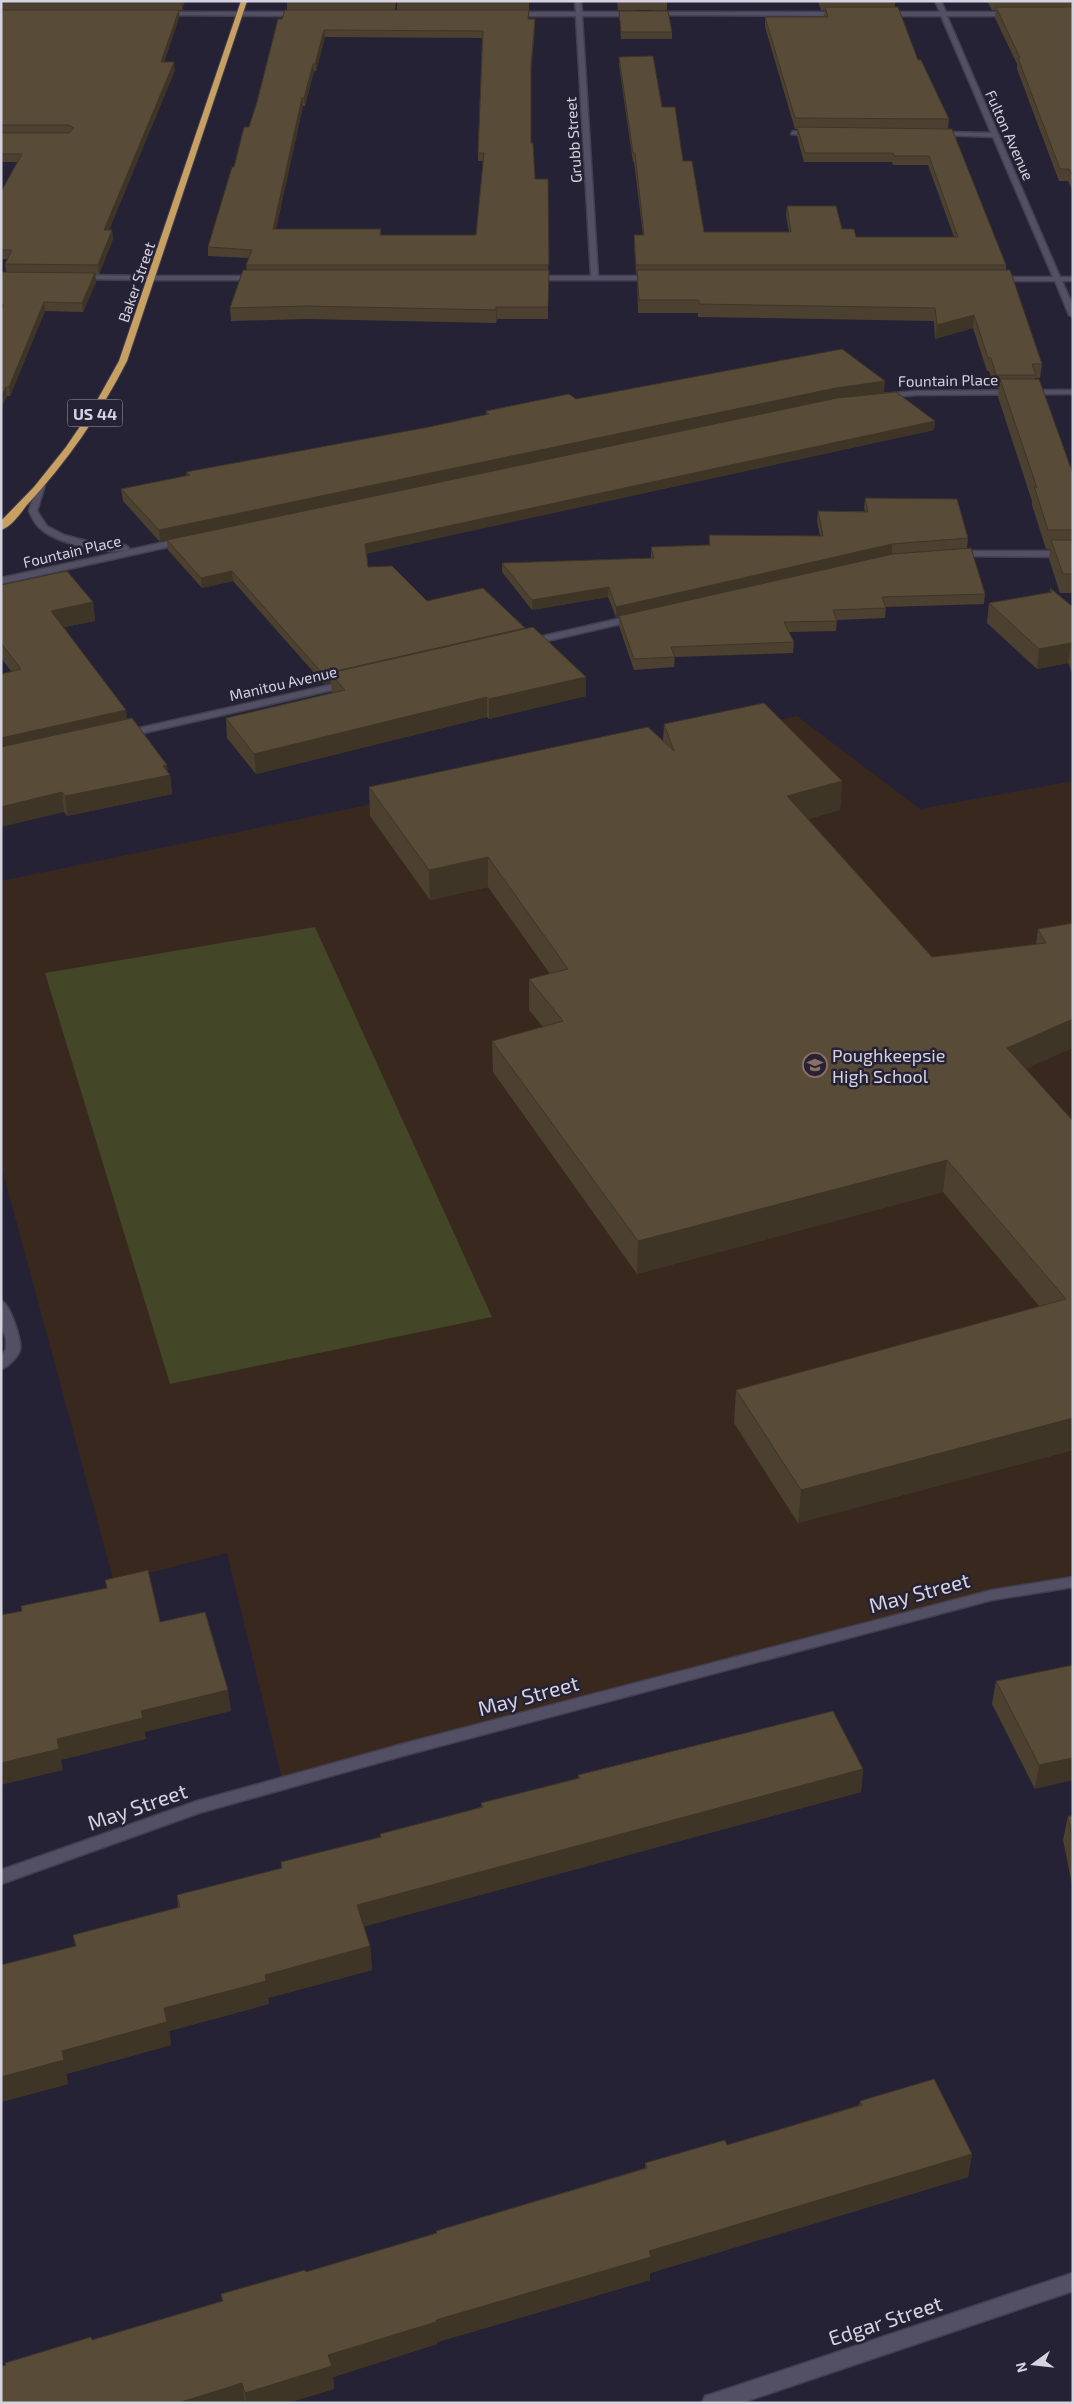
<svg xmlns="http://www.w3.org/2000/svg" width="1074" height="2404" font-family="'Exo 2',sans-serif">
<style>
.education{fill:#39281e}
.green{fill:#434627}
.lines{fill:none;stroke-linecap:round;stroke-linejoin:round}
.service-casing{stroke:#423f4f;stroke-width:3}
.minor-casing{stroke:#423f4f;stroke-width:3}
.secondary-casing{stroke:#423f4f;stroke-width:3}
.trunk-casing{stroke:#423f4f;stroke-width:2}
.service{fill:#534f64;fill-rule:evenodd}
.minor{fill:#534f64;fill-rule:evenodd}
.secondary{fill:#534f64;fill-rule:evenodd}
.trunk{fill:#c7a062;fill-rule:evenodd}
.wall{fill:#4c4130;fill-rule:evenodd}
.shaded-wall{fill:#3e3527}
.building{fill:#584c38;stroke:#3e3527;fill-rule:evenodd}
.labels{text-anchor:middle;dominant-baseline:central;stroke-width:5;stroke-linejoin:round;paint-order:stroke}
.far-street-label{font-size:15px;fill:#d5d3e0;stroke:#262235}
.shield{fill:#262235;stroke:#a09ead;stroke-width:1}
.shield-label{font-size:16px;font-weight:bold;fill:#d5d3e0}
.poi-label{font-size:18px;fill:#d5d3e0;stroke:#262235;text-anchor:start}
.near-street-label{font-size:21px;fill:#d5d3e0;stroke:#262235}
</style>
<rect width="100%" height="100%" fill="#262235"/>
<path class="education" d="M797,716L920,809L1073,781V1582L992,1595L283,1783L227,1553L114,1582L1,1165V881Z"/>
<path class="green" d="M315,927L492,1317L170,1384L45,973Z"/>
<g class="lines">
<defs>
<g id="service">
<path d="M793,131L816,134L813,136L791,134Z"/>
<path d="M938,132L996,133L999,135L996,137L936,135Z"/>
<path d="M1,1301C10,1303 22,1341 20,1350C18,1357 7,1368 1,1369V1356L6,1349V1339L1,1324Z"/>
</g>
<g id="minor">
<path d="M575,1H581L582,12H634L637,14L634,16H582L598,276H656V280H533L529,278L533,276H591L576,16H511L508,14L511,12H576Z"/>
<path d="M935,1H941L946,12H1011L1014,14L1011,16H947L1060,277H1073V281H1062L1073,306V317L1069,315L1055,281H995L991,279L995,277H1053L941,16H884L881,14L884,12H940Z"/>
<path d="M164,12H299L302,14L299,16L162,15Z"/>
<path d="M654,12H841L844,14L841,16L652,15Z"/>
<path d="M152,276H258L262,278L258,280H149V276Z"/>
<path d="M1073,390V394L916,395L883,398L879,396L883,394L916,391Z"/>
<path d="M41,482L45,485L37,511L47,526L64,535L94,543L125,545L129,548L128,550C106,554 59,544 42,530C36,526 32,518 29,511L37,485Z"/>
<path d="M183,538L186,539V543L1,584V578Z"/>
<path d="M956,551H1073V557L953,556L952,554Z"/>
<path d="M635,615L638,616V620L530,645L525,642L530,639Z"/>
<path d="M347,681L350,682V686L126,737L121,734L126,731Z"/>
<path d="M1073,1577V1587L992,1600L406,1755L199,1813L1,1884V1870L197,1801L406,1743L992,1590Z"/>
<path d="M1073,2273V2291L741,2403H702L705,2396L712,2394Z"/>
</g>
<path id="secondary" d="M77,275L152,276L156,278L152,280L80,279L76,277Z"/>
<path id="trunk" d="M241,1H247L127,361C100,414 67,462 26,506C20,514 11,527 1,530V521L34,487L66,447L94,406L119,361Z"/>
</defs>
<use href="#service" class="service-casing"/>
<use href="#minor" class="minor-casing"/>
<use href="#secondary" class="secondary-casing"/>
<use href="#trunk" class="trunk-casing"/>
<use href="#service" class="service"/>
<use href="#minor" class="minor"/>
<use href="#secondary" class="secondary"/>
<use href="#trunk" class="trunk"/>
</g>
<g class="wall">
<path d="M1,1H185L182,10H1Z"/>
<path d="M396,1L395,10H287V3Z"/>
<path d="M529,1V10H397V3Z"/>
<path d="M617,1H667V10H618Z"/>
<path d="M818,1H895V7L918,60L949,119L948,129L1006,265V270L1042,364L1040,378H1035V379L1073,474V593H1060L1049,559L1050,549H1046L1032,505V501L998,397L999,388H995L989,371H987L973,328L935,339L934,321L698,317V313H638L637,274H636L634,244V235H643L634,162H633L619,65V57L662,107L683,161L704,232H789L786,215L787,206L842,229L856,237H954L928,165H893L892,162H804L797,136V129H795L765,27V17H824L825,10H821Z"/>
<path d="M987,1H1073V191L1068,181H1059L1017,69V64L995,18L996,10H992Z"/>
<path d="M1,10H179V18L164,62L175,70L109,230H112L113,239L99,274H95L96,282L83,312L45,311L10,396H7L1,408V273L6,272L5,264L7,259H1V192L17,162H1Z"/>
<path d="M619,11L672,32V39H621Z"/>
<path d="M278,19H529L535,27L531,72V143L535,179H548V319H497L496,323L307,319L231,321L230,308L247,270L246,265L249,258L208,256V247L234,167L249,127L257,102ZM325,37L482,38L478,153V161H483L476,235H381L276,229L303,106H305L314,71H316Z"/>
<path d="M884,393L873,394L935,421L934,430L367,553L368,567L427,601L525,628L586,677V696L489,719L487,717L256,774L227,738L226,718L332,693L331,683L324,684L233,581L202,588L168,550L167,541L160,542L123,501L121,489L187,476L186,472L429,427L486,415V411L576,399Z"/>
<path d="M865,498L968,538L967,548L985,594L984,604L886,607L885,618L837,620L836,631L788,632L794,642L793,653L675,657L674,667L634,670L619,626V617H616L608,597L532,610L502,572V563L651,558V547L709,545V535L820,536L817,521L818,511H865L864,508Z"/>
<path d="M1,585L93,602L95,621L64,627L127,719L170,775L172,794L67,816L64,812L11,671L1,658Z"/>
<path d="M1050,588L1073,607V675L1068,663L1037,669L987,623L989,603L1050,593Z"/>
<path d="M664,724L842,781L840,810L808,819L932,957L1036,944L1038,929L1073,923L1026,1069L1073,1121V1450L798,1523L734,1423L736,1390L1040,1307L943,1192L637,1274L493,1072L492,1041L543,1027L529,1010V979L550,974L488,887L430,900L370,816L369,787L663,741Z"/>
<path d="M1073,1665L1035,1789L992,1704L996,1681Z"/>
<path d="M863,1769L861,1792L364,1926L370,1946L372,1970L268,1998L269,2004L169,2031L171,2045L66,2074L68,2084L1,2102V1965L75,1946L73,1935L178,1908L177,1895L281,1869V1862L380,1837V1834L481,1807V1803L578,1778V1775Z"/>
<path d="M1068,1816H1073V1889L1063,1840Z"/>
<path d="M860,2101L972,2154L968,2177L650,2273V2280L437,2342V2344L333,2377L334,2389L287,2403H1L92,2340L222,2301L221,2294L306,2272L437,2234L436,2231L645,2168V2163L727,2145L859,2105Z"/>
</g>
<g class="shaded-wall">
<path d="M182,1H185L182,10L181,3Z"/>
<path d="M179,10V18L161,70V62Z"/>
<path d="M535,19V27L531,72V65Z"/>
<path d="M324,30L325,37L316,71L315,64Z"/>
<path d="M174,62L175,70L105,239L104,230Z"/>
<path d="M313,64L314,71L305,106L304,98Z"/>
<path d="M302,98L303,106L274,237L273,229Z"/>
<path d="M112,230L113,239L99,274L98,265Z"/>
<path d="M95,273L96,282L83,312L82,303Z"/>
<path d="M44,302L45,311L10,396L9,387Z"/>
<path d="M496,307L497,319L496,323Z"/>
<path d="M974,315L973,328L935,339L937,325Z"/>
<path d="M885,381L884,393L836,399L160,542L159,530L836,388Z"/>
<path d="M6,387L7,396L1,408V397Z"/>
<path d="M935,421L934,430L366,554L365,544Z"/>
<path d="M892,544V554L616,617V607Z"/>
<path d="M232,571L233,581L202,588L201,578Z"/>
<path d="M609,587L608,597L532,610V600Z"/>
<path d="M93,602L95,621L54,629L51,611Z"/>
<path d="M1071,643L1068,663L1037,669L1039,649Z"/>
<path d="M330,673L331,683L324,684L323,674Z"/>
<path d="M586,677V696L489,719V699Z"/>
<path d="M487,697V717L256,774L254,754Z"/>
<path d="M126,710L128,729L1,758V738Z"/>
<path d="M167,765L168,775H170L172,794L67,816L65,796Z"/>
<path d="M842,781L840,810L785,825L787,796Z"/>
<path d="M62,792L64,812L1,827V807Z"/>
<path d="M488,857V887L430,900L429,870Z"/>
<path d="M1073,1019V1048L1003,1079L1007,1048Z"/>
<path d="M947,1160L943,1192L637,1274L638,1241Z"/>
<path d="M1073,1418V1450L798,1523L801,1490Z"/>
<path d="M228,1690L231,1711L145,1732L146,1739L61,1760L63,1770L1,1785V1763L57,1739L141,1711Z"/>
<path d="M1073,1758V1780L1035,1789L1039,1765Z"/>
<path d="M863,1769L861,1792L359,1928L357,1905Z"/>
<path d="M370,1946L372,1970L268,1998L269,2004L169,2031L171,2045L66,2074L68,2084L1,2102V2077L62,2051L164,2008L265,1975Z"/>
<path d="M972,2154L968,2177L650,2273V2280L437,2342V2344L333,2377L334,2389L287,2403H246L245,2393L328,2355L649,2251Z"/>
<path d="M242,2383L245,2403H178Z"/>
</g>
<g class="building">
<path d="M1,1H182L181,3H1Z"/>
<rect x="287" y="1" width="108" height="2"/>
<path d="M398,1H529V3H397Z"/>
<path d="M825,7H898L918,60H921L949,119L795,118L765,17H828Z"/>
<path d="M996,7H1073V176L1069,169H1060L1018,58H1020Z"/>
<path d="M1,10H179L161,62H174L104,230H112L98,265L5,264L12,250H1V192L22,154H1V133H69L74,128L69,125H1Z"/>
<path d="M285,10H529L528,19H535L531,65V143H533L535,179H548L549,265H246L252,250L208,247L232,167H234L244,127H249L257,102L278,19H282ZM324,30L483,31L478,153H484L476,235H380L381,229H273L302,98H304L313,64H315Z"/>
<path d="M619,11H668L672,32H621Z"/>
<path d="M653,56L662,107H675L683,161H692L704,232H791L787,206H836L842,229H854L856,237H958L929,156H894L893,153H805L797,127L952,129L1006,265H636L634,235H644L635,153H633L619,57Z"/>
<path d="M243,270H549L548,307H496V310L306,306L230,308Z"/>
<path d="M637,270H1010L1042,364H1032L1036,375H996L991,358H988L974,315L937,325L935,308L699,304V300H639Z"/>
<path d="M1,272L95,273L82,303L44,302L9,387H6L1,397V310L4,305H1Z"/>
<path d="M842,349L885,381L836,388L159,530L121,489L190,475L186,472L429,427L489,414L486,411L569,394L576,399Z"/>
<path d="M1000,379H1039L1073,474V530H1048L1034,486L1037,488Z"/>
<path d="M896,392L935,421L365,544L368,567L392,566L427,601L483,588L525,628L323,674L232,571L201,578L167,540L837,398Z"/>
<path d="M865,498L957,499L968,538L892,544L616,607L609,587L532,600L502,563L654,558L651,547L710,545L709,535L823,536L818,511L868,512Z"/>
<path d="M1051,540H1073V574H1063Z"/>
<path d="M971,548L985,594L882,597L886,608L833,610L837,621L784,622L794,642L671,647L675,657L634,659L619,616L893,554Z"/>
<path d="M67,571L93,602L51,611L126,710L1,738V674L21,669L1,643V585Z"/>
<path d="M1050,588L1073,607V648L1071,643L1039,649L989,603L1052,592Z"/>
<path d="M533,627L586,677L489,699L487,697L254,754L226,718L345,690L330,673Z"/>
<path d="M764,703L842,781L787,796L932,957L1046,943L1038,929L1073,923V1019L1007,1048L1073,1121V1418L801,1490L736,1390L1066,1299L947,1160L638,1241L492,1041L563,1021L529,979L568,969L488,857L429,870L369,787L648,727L674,751L664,724Z"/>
<path d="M132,718L167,765L163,766L170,775L65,796L62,792L1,807V747Z"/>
<path d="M148,1570L160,1622L205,1612L228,1690L141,1711L143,1718L57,1739L59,1749L1,1763V1615L22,1611L21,1606L107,1588L105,1580Z"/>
<path d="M1073,1665V1758L1039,1765L996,1681Z"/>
<path d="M833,1711L863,1769L357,1905L370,1946L265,1975L266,1981L164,2008L167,2022L62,2051L64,2060L1,2077V1965L76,1946L73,1935L180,1907L177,1895L282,1868L281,1862L381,1837L380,1834L483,1807L481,1803L580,1778L578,1775Z"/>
<path d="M1068,1816H1073V1842Z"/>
<path d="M934,2079L972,2154L649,2251L651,2257L436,2320V2322L328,2355L332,2366L245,2393L242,2383L178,2403H1V2366L6,2365L5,2363L91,2337L92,2340L223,2301L221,2294L305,2270L306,2272L437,2233L436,2231L647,2168L645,2163L725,2140L727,2145L862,2105L860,2101Z"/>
</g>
<defs>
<symbol id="school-ring" viewBox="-11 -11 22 22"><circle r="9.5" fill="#262235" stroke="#8d6e63" stroke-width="1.5"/><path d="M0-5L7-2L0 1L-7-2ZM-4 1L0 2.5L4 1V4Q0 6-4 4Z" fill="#8d6e63"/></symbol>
</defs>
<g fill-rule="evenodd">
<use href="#school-ring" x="801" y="1051" width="28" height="28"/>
</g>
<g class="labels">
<g class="far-street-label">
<text transform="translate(1010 135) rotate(66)">Fulton Avenue</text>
<text transform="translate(573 140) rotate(-94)">Grubb Street</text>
<text transform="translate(136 282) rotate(-71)">Baker Street</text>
<text transform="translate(948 380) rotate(-1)">Fountain Place</text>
<text transform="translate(72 551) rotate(-13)">Fountain Place</text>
<text transform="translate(283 683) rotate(-13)">Manitou Avenue</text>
</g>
<rect class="shield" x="67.5" y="399.5" width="55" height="27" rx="4"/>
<g class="shield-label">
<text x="95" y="413">US 44</text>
</g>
<g class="poi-label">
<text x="832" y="1055">Poughkeepsie<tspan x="832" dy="21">High School</tspan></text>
</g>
<g class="near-street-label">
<text transform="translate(919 1592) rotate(-15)">May Street</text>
<text transform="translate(528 1695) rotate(-15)">May Street</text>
<text transform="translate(137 1806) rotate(-19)">May Street</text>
<text transform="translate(885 2320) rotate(-18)">Edgar Street</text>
</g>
</g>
<rect width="1074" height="2404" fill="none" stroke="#d5d3e0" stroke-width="5"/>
<g transform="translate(1034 2364) rotate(255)" stroke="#262235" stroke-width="4" paint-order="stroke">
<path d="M0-4L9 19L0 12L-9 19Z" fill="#d5d3e0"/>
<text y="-8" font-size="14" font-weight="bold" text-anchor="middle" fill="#d5d3e0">N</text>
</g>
</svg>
